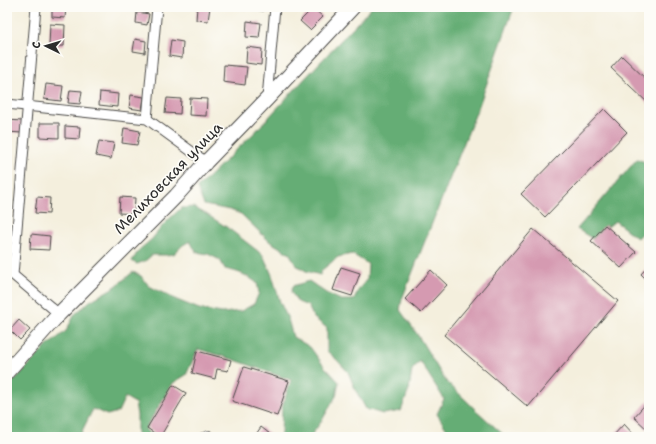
<svg xmlns="http://www.w3.org/2000/svg" width="656" height="444" font-family="'Shantell Sans',sans-serif">
<style>
.forest{fill:#65ad74;stroke:#486c50}
.building{fill:#d59ab1}
.lines{fill:none;stroke-linecap:round;stroke-linejoin:round}
.service-casing{stroke:#494846;stroke-width:6}
.minor-casing{stroke:#494846;stroke-width:11}
.primary-casing{stroke:#494846;stroke-width:16}
.service{stroke:#fff;stroke-width:4.5}
.minor{stroke:#fff;stroke-width:9}
.primary{stroke:#fff;stroke-width:14}
.labels{text-anchor:middle;dominant-baseline:central;stroke-width:3.5;stroke-linejoin:round;paint-order:stroke}
.street-label{font-size:15px;fill:#2b2b2b;stroke:#fdfcf7}
</style>
<rect width="100%" height="100%" fill="#fdfcf7"/>
<filter id="ink" filterUnits="userSpaceOnUse"><feTurbulence type="fractalNoise" baseFrequency=".025" numOctaves="2"/><feDisplacementMap in="SourceGraphic" scale="8" xChannelSelector="R" yChannelSelector="G"/><feConvolveMatrix kernelMatrix="1 2 1 2 8 2 1 2 1" color-interpolation-filters="sRGB"/></filter>
<filter id="wash" filterUnits="userSpaceOnUse"><feTurbulence type="fractalNoise" baseFrequency=".012" numOctaves="4" result="noise"/><feDisplacementMap in="SourceGraphic" scale="16" xChannelSelector="R" yChannelSelector="G"/><feGaussianBlur stdDeviation="0.9" result="paint"/><feColorMatrix in="noise" values="0 0 0 0 0 0 0 0 0 0 0 0 0 0 0 0 0 1.4 0 .05"/><feComposite in="paint" operator="in"/></filter>
<g filter="url(#wash)">
<rect width="100%" height="100%" fill="#f4efdd"/>
<g class="forest">
<path d="M372,7H514L481,100L402,299L400,310L417,334L445,380L477,411L506,437H449V433L437,414L444,399L420,361L412,370L409,390L401,411L383,414L366,409L356,391L348,372L337,360L327,351V328L314,318L308,306L298,302L291,292L293,286L309,281L326,293L341,300H354L359,289L367,279L368,264L352,254L338,257L322,270L320,275L306,271L296,265L290,254L269,241L241,214L230,210L204,205L197,188L255,132L310,73Z"/>
<path d="M637,159L645,162L649,159V227L637,238L615,221L593,239L577,229Z"/>
<path d="M193,207L206,214L228,228L263,255L272,275L280,302L288,319L293,337L310,347L324,366L339,382L336,396L321,422L310,437H279L281,433L282,408L291,380L232,359L198,349L186,375L173,383L145,429L153,437H139L137,434V415L135,403L125,397L118,412L107,415L93,409L83,429L81,437H7V388L46,347L66,331L75,314L90,301L116,286L133,272L141,276L149,286L177,300L199,309L222,313L241,311L254,304L259,293L257,283C245,274 239,272 225,269L220,260L208,254L196,252L190,241L183,245L174,254L166,255H152L145,261L137,264L132,261L139,250L152,239L164,224L181,208Z"/>
</g>
<g id="blocks">
<g class="building">
<path d="M52,7H66L65,18L52,17Z"/>
<path d="M197,7H210L208,21L196,20Z"/>
<path d="M242,7H264V11L241,9Z"/>
<path d="M313,8L323,17L310,30L300,21Z"/>
<path d="M137,12L149,14L147,25L136,23Z"/>
<path d="M247,21L261,23L259,38L246,37Z"/>
<path d="M50,24L65,25L64,46H49Z"/>
<path d="M135,39L146,41L145,53L133,51Z"/>
<path d="M171,40L183,42L182,58L169,56Z"/>
<path d="M247,47L262,49L261,65L246,63Z"/>
<path d="M622,56L649,82V104L611,68Z"/>
<path d="M224,65L247,67L245,85L223,82Z"/>
<path d="M46,84L63,86L61,101L44,99Z"/>
<path d="M70,90L82,91L80,104L68,103Z"/>
<path d="M100,92L118,94L117,107L99,105Z"/>
<path d="M131,95L144,97L142,110L129,108Z"/>
<path d="M167,98L181,99L180,114L165,113Z"/>
<path d="M190,98L207,99L206,116L189,115Z"/>
<path d="M604,109L627,132L545,217L521,194Z"/>
<path d="M7,120L22,121V133L7,132Z"/>
<path d="M40,123H59V138L40,137Z"/>
<path d="M65,126L80,127L79,139L65,138Z"/>
<path d="M124,128L140,131L137,145L122,143Z"/>
<path d="M99,141L114,143L111,159L96,156Z"/>
<path d="M37,197L50,198L49,214L35,213Z"/>
<path d="M120,197L135,198L134,214L119,213Z"/>
<path d="M605,225L636,252L621,268L591,241Z"/>
<path d="M533,229L618,301L528,407L444,335Z"/>
<path d="M31,234L50,236L49,250L30,249Z"/>
<path d="M649,265V282L641,274Z"/>
<path d="M341,267L360,273L352,296L333,290Z"/>
<path d="M431,270L447,285L421,313L405,299Z"/>
<path d="M19,320L30,330L20,340L10,330Z"/>
<path d="M197,351L231,360L228,371L217,369L215,379L192,373Z"/>
<path d="M244,367L289,381L277,416L232,401Z"/>
<path d="M173,385L186,393L160,437L147,428Z"/>
<path d="M649,400V431L634,417Z"/>
<path d="M624,424L636,437H612Z"/>
<path d="M261,427L274,437H254Z"/>
</g>
</g>
</g>
<g filter="url(#ink)">
<use href="#blocks" fill-opacity="0" stroke="#494846" stroke-width="1"/>
<g class="lines">
<defs>
<path id="service" d="M197,437L209,433"/>
<g id="minor">
<path d="M267,99L275,7"/>
<path d="M7,104L147,119L206,162"/>
<path d="M147,119L157,7"/>
<path d="M7,274L13,275L59,314"/>
<path d="M13,275L36,7"/>
</g>
<path id="primary" d="M7,372L59,314L176,196L206,162L267,99L353,7"/>
</defs>
<use href="#service" class="service-casing"/>
<use href="#minor" class="minor-casing"/>
<use href="#primary" class="primary-casing"/>
<use href="#service" class="service"/>
<use href="#minor" class="minor"/>
<use href="#primary" class="primary"/>
</g>
</g>
<g class="labels">
<g class="street-label">
<text transform="translate(168 178) rotate(-46)">Мелиховская улица</text>
</g>
</g>
<rect width="656" height="444" fill="none" stroke="#fdfcf7" stroke-width="24"/>
<g transform="translate(46 46) rotate(275)" stroke="#fdfcf7" stroke-width="3" paint-order="stroke">
<path d="M0-3L7 15L0 10L-7 15Z" fill="#2b2b2b"/>
<text y="-6" font-size="11" font-weight="bold" text-anchor="middle" fill="#2b2b2b">С</text>
</g>
</svg>
